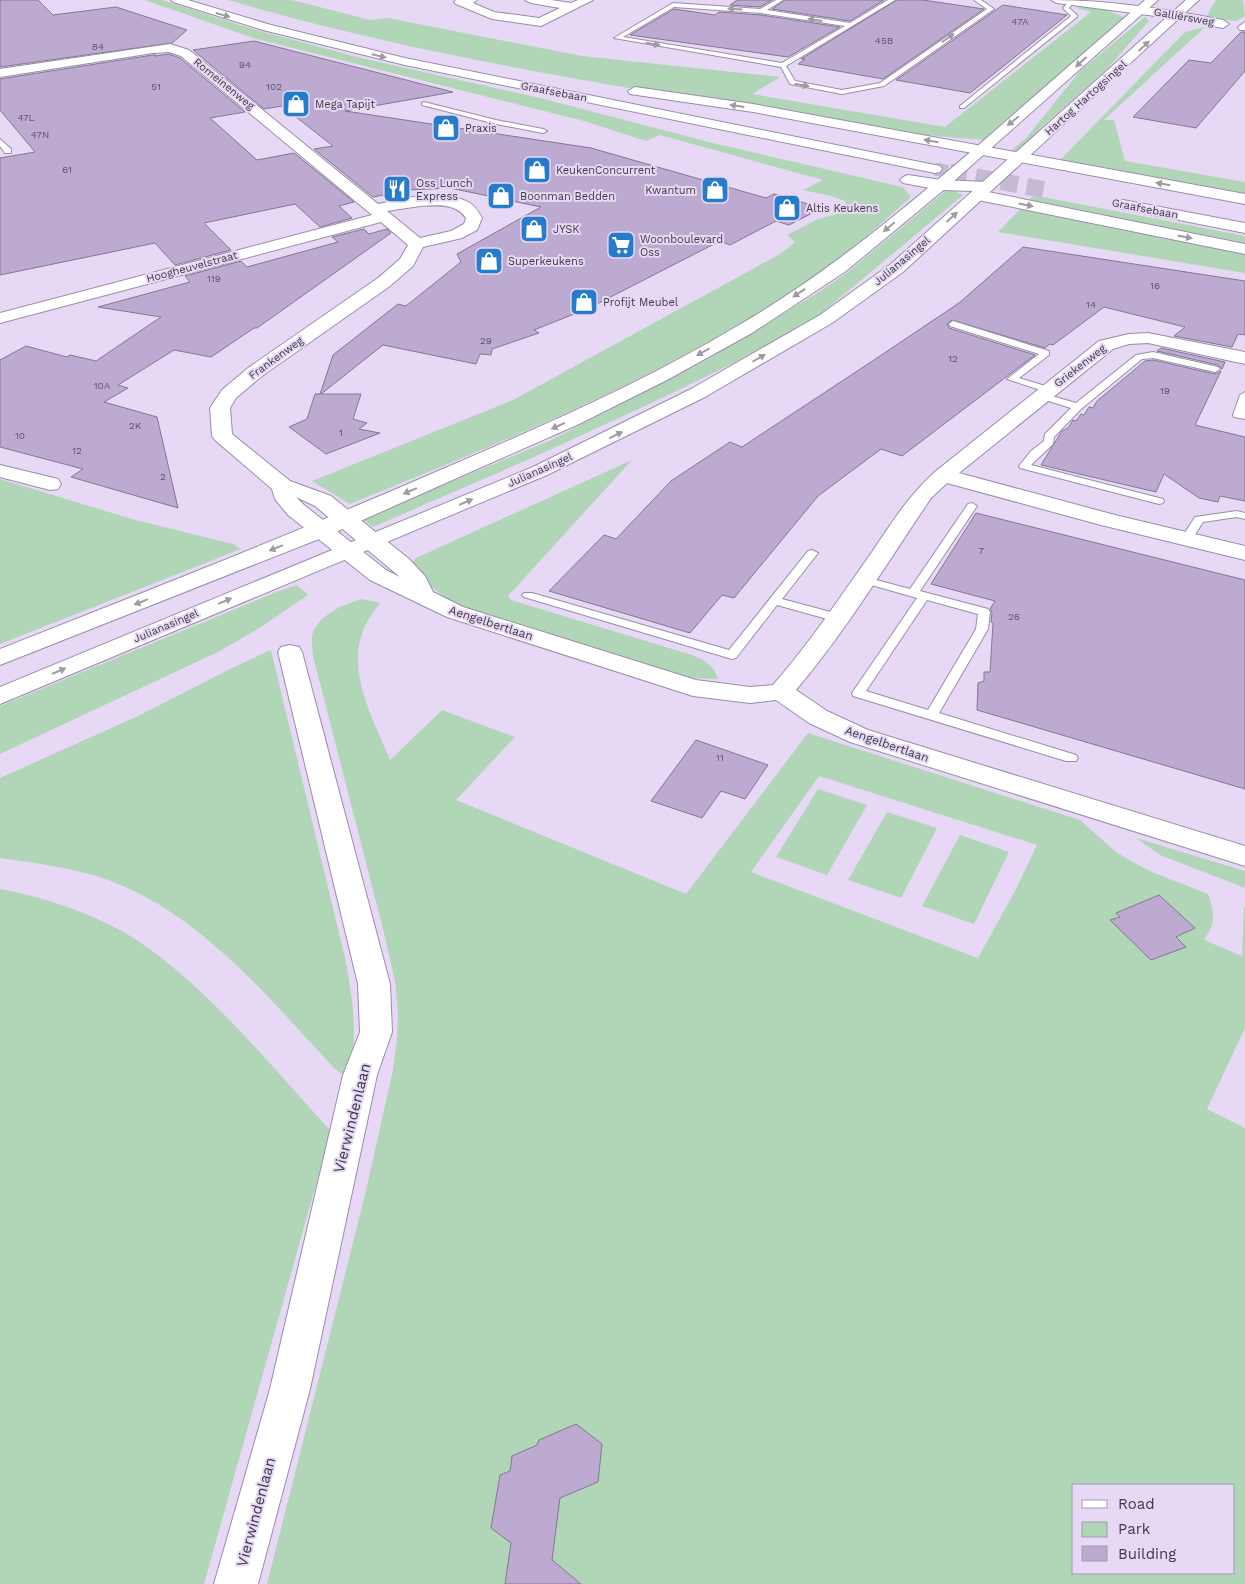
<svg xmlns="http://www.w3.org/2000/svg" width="1245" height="1584" font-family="'Work Sans',sans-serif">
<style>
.green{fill:#b0d6b7;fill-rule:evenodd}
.building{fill:#bcaad1;stroke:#837791}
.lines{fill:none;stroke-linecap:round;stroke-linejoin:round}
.primary-tunnel-far1{stroke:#c5b9d3;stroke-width:13;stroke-dasharray:13 6;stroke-linecap:butt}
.primary-tunnel{stroke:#c5b9d3;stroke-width:17;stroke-dasharray:17 9;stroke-linecap:butt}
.lane-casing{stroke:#9a8da8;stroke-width:2}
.street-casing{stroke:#9a8da8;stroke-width:2}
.secondary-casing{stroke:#9a8da8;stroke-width:2}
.primary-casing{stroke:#9a8da8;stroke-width:2}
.lane{fill:#fff;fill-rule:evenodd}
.street{fill:#fff;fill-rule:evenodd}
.secondary{fill:#fff;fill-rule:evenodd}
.primary{fill:#fff;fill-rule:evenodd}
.oneway{fill:#9e9ca2}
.labels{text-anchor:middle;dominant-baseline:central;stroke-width:4;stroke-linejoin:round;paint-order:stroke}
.number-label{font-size:10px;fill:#5e5568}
.far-street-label{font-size:11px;fill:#3e3945;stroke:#e7d9f6}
.far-poi-label{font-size:11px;fill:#3e3945;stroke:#e7d9f6;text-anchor:start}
.street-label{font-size:12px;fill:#3e3945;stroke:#e7d9f6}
.near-street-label{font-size:15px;fill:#3e3945;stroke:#e7d9f6}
</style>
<rect width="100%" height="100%" fill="#e7d9f6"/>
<g class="green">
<path d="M145,0H162L256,30L361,58L540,98L713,143L898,186L904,188L911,197C877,228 843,257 805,283C665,378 506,440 350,504L312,481L513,400L780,254L795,242L787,235L818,219L848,211L845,201L831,196L803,190L823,180L660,135L646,141L584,121L253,38Z"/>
<path d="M228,0H292L370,20L388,18L582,56L780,77L752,94L945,127L1091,12L1076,8L1079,5L1106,10L1124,17L984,140C891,134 800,116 708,101C546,75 386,46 228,0Z"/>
<path d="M1216,0H1243L1245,16L1236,21L1209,19L1207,15Z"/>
<path d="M1145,17L1149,21L1107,69L1037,131L1017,155L1007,154L1026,138L1081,70Z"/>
<path d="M1205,27L1104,120H1114L1125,161L1245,182V194L1060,160L1185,32Z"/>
<path d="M948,189L963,195L817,317L738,361L658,400L534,457L373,527L362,519L549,441L703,362L822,290L848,272Z"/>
<path d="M1038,196L1245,236V273L998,232L1032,197Z"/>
<path d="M632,460L508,596L511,600L692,655C705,660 714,665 718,679L690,678L670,673L510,624L461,606L446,598L422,580L411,564L416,558Z"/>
<path d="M0,479L132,519L233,544L241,549L0,644Z"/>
<path d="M297,585L308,595L261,627L220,651L0,754V706L279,591Z"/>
<path d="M362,599L380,603C376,609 370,616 367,622C343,668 373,718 390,760L442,710L515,737L456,800L686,894L808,733L1080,820L1116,852L1131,861L1152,872L1208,894C1214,913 1217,922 1204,940L1242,956L1244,907L1245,908V1028L1207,1109L1245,1128V1584H267L364,1199L393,1070L397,1039L398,1011L395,981L384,933L313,656C313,650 311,642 312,636C317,615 344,604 362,599ZM819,776L1037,845L1016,889L978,958L751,872ZM1074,1485H1234V1573H1074Z"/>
<path d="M271,650L345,958C353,999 359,1037 348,1077L336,1070C269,999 203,915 108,880C74,868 36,863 0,858V778L138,716L234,667Z"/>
<path d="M818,789L867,805L827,875L776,857Z"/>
<path d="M887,812L937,828L901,898L848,880Z"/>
<path d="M960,835L1009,852L974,924L922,906Z"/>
<path d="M1136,838L1245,871V888L1160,855Z"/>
<path d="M0,889C44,897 98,915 135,939C207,986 273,1068 331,1131L204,1584H0Z"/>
</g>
<g class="building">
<path d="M0,0H38L53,15L116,7L187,30L172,43L0,67Z"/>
<path d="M737,0H772L760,7L730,5Z"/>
<path d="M785,0H884L850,21L772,9Z"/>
<path d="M897,0H923L984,9L883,79L798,64L805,59H801Z"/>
<path d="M1003,5L1067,15L970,93L896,80Z"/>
<path d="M674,9L715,15L719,12L761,15L840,27L788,57L630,35Z"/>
<path d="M1241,32H1245V71L1196,128L1133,117L1189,60L1211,63Z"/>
<path d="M254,41L453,92L345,111L591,148L766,198L774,194L822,208L789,225L776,221L730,245L720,241L589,308L534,330L539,333L492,349L491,355L480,354L476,364L383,345L321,394H361L353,419L367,423L359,429L380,433L326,454L289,427L307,419L315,394H320L333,355L398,304L406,306L461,262L457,254L541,207L450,188L408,190L373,197L314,149L333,146L282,106L264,109L193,50Z"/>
<path d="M169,54L180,58L245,112L210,118L257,160L294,153L354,202L339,206L352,218L320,227L295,204L204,223L231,250L175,265L155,243L0,275V158L35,152L0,110V79L153,55H156L154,56Z"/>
<path d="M364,229L369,234L387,229L391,233L257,328H254L211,357L174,350L118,385L128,388L104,402L157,417L178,508L71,477L83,469L0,447V360L26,346L67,357L70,355L96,361L161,317L98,307L190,282L185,276L241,261L247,267L338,242L332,237Z"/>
<path d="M1023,247L1245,281V335L1238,334L1232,347L1174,336L1185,327L1104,307L1053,345L1050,344L1045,348L952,320L947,324L949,328L1035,355L902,456L881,449L818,496L734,598L722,595L690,633L549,591L604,535L616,539L671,481L730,442L742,447L874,360L959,303Z"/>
<path d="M1161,348L1225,362L1222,369L1218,365L1157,351Z"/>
<path d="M1153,360L1215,374L1221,371L1195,425L1245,437V501L1220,496L1218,502L1199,498L1164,474L1156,492L1041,465L1062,431L1068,428L1073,420L1076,421L1081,414L1084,415L1089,407L1093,408L1097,401L1145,361Z"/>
<path d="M976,513L1245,580V789L977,710L978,683L984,681V672H990L993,623L991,622L992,612L990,609L995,601L931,584Z"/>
<path d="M696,740L768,765L745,799L721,791L702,818L651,801Z"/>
<path d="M1159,895L1195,928L1176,937L1186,947L1151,960L1110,920L1120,917L1116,913Z"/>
<path d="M576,1424L602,1444L598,1482L560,1498L552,1560L581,1584H505L511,1543L491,1528L500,1475L510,1471L512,1456L537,1445L539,1440Z"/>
</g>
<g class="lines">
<path class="primary-tunnel-far1" d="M935,169L956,173"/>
<path class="primary-tunnel" d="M950,172L1046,190"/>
<defs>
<g id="lane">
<path d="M776,0H783L767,10L850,23L888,0H895L786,66L795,81L842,90L880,83L987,9L974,0H981L994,9L884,86L842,94L790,84L781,67L614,38L673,3L760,9ZM674,7L761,13L845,26L782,63L623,37Z"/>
<path d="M1069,1L1074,2L1069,8L1077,15V17L964,108H960V106L1071,16L1063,8Z"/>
<path d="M424,102L496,120L543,129L547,131L543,133L496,124L422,105V103Z"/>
<path d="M0,139L11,149V153H5L0,146Z"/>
<path d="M953,321L1049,351V355L1019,378L1052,388V392H1046L1007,379L1039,354L950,326L949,324Z"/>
<path d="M1153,352L1218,367L1220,369L1215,372L1153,358L1142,359L1081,409L1054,437L1053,444L1031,465L1163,499L1164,501L1163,503L1159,504L1020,468L1019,466L1031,451L1044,441L1045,434L1071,408L1039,398V394H1045L1076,403L1136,355Z"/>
<path d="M1245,392V419L1234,417L1233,415L1240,395Z"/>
<path d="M972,503L977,506L920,591L988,609L990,612L988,629L939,713L1076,755L1078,758L1076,761H1066L853,696L852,693L917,598L861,582L859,580L865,577L910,589L968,504ZM927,600L978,614L976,629L928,710L866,691Z"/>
<path d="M1237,511L1245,513V519L1237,517L1203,522L1191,541L1187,542L1181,539L1195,517Z"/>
<path d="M812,550L818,553L782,599L842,615L844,618L842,621L838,622L777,605L736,658L732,659L524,597L522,595L524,593H532L729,650L808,551Z"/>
</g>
<g id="street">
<path d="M456,0H477L473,3L494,12L539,18L560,8L531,3L525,0H551L571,3L578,0H593L541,26L492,19L456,4L454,2Z"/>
<path d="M1051,0C1109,0 1167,9 1223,20L1229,24L1223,28L1178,19L1057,3Z"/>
<path d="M1245,22V30H1240L1238,27Z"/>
<path d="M170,44L189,50L378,204C405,198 444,188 470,203C475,206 479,213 482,218L477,230L462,238L423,247L413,266L390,286L262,376L236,398L230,408L232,434L290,481L331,496L409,559L425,576L433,592L463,607L696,680L750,687L773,685C810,643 840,597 872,552C892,522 909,495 936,471L1099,341L1129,334L1148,333L1245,352V364L1148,343L1129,344L1113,349L959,473L1115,515L1245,546V560L1101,525L947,483L931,498C887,563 846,631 796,690L827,711L868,730L1245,846V866L850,742L809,723L776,700L750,703L693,696L447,617L370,580L288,515L275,499L272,489L215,440L212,436L210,408L222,390L248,368L378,278L400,259L408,245L381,222L0,323V313L372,215L181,56L169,52L153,53L0,77V69ZM420,206C437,205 456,203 466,218L464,224L451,231L420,238L387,211ZM296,497L315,506L400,577L386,570L304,505Z"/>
<path d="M0,465L58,479L61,484L58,489L50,490L0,477Z"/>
<path d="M290,645L299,647L302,652L390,984L392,1032L377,1075L310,1389L258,1584H214L270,1389L343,1075L360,1032L358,984L278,652L281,647Z"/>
</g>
<g id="secondary">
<path d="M1145,0H1158L946,188L887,237L846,271L752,333L667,380L579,424L475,470L329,535L0,665V649C149,590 298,532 445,468C545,425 646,381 739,325C830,272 910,204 989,136C1041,90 1093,45 1145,0Z"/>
<path d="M1186,0H1199L903,272L832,323L705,397L547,475L0,704V687L533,467L691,389L820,315L891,264Z"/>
</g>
<g id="primary">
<path d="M171,0H188L271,25L405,58L935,165L940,166L942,169L940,172L935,173L405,65L263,30L173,2Z"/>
<path d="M635,87L753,104L1245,194V204L753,112L630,94L628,91Z"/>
<path d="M908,175L941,180L987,182L992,184L995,187L992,190L983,191L1245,244V254L978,200L973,198L970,195L975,191L941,190L903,183L900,180L903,177Z"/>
<path d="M1123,200L1245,223V233L1118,208L1115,205L1118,202Z"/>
</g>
</defs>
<use href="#lane" class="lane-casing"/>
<use href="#street" class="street-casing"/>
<use href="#secondary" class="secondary-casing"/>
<use href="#primary" class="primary-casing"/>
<use href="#lane" class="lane"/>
<use href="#street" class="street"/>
<use href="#secondary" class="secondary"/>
<use href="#primary" class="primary"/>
</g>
<defs><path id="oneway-solid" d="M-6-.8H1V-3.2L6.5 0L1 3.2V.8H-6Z" transform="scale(1.25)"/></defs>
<g class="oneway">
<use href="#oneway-solid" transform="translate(735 9) rotate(-176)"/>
<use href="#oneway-solid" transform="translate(223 15) rotate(16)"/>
<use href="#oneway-solid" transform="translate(815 20) rotate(-172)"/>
<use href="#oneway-solid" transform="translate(948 38) rotate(-35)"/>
<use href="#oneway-solid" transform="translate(653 44) rotate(9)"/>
<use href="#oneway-solid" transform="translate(1144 46) rotate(-43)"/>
<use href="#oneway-solid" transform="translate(379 56) rotate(13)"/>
<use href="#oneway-solid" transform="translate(1081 62) rotate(138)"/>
<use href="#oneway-solid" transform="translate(802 85) rotate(10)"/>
<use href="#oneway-solid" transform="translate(737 106) rotate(-172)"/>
<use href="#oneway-solid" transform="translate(1013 121) rotate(141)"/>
<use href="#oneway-solid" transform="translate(931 141) rotate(-170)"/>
<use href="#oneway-solid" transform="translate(1163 184) rotate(-170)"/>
<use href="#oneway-solid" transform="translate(1026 205) rotate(11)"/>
<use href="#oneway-solid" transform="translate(952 217) rotate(-42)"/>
<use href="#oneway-solid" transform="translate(889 227) rotate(140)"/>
<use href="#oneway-solid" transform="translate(1185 237) rotate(11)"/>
<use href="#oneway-solid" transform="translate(799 293) rotate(147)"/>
<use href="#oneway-solid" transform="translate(703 352) rotate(151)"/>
<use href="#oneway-solid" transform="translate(759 358) rotate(-30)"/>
<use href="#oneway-solid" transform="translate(558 426) rotate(156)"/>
<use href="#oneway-solid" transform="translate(616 435) rotate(-26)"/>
<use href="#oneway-solid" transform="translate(410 491) rotate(157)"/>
<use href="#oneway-solid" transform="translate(466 502) rotate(-23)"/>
<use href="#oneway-solid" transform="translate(276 548) rotate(158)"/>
<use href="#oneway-solid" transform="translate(225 601) rotate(-23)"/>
<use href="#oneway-solid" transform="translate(141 602) rotate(158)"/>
<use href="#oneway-solid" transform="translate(59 671) rotate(-23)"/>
</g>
<defs>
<symbol id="shop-square" viewBox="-11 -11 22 22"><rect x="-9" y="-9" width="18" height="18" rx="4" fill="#267cca" stroke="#e7d9f6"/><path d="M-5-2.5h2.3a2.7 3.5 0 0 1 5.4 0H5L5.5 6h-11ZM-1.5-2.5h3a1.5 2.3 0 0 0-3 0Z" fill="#fff"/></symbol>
<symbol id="restaurant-square" viewBox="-11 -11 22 22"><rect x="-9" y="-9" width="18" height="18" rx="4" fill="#267cca" stroke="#e7d9f6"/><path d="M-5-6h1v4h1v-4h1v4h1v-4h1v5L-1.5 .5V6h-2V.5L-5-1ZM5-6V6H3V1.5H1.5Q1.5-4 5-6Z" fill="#fff"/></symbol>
<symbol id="supermarket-square" viewBox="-11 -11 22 22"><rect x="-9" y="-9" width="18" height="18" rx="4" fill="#267cca" stroke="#e7d9f6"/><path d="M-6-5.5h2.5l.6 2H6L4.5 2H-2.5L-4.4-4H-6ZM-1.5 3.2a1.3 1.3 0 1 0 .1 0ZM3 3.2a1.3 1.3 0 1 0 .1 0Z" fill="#fff"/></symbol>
</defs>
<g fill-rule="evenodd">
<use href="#shop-square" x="280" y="88" width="32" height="32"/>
<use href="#shop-square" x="430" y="112" width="32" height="32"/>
<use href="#shop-square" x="521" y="154" width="32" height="32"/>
<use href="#restaurant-square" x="381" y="173" width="32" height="32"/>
<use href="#shop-square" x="699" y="174" width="32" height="32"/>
<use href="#shop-square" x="485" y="180" width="32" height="32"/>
<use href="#shop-square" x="771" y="192" width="32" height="32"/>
<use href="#shop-square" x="518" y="213" width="32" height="32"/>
<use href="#supermarket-square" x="605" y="229" width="32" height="32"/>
<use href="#shop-square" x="473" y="245" width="32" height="32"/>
<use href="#shop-square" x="568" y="286" width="32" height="32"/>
</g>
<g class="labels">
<g class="number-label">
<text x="1020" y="21">47A</text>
<text x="884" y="40">45B</text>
<text x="98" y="46">84</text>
<text x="245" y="64">94</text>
<text x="156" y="86">51</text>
<text x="274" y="86">102</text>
<text x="26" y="117">47L</text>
<text x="40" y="134">47N</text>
<text x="67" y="169">61</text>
<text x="214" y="278">119</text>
<text x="1155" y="285">16</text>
<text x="1091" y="304">14</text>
<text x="486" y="340">29</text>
<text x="953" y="358">12</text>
<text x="102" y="385">10A</text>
<text x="1165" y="390">19</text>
<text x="135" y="425">2K</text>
<text x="341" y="432">1</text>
<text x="20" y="435">10</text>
<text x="77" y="450">12</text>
<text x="163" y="476">2</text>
<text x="981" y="550">7</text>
<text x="1014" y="616">26</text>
<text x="720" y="757">11</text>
</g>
<g class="far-street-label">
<text transform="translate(1184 17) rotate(10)">Galliërsweg</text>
<text transform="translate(224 84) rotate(39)">Romeinenweg</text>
<text transform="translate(554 92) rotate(11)">Graafsebaan</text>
<text transform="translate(1086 98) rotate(-42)">Hartog Hartogsingel</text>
<text transform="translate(1145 209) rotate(11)">Graafsebaan</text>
<text transform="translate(902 261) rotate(-40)">Julianasingel</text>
<text transform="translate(192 267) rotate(-15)">Hoogheuvelstraat</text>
<text transform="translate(276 358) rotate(-36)">Frankenweg</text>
<text transform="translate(1080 366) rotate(-38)">Griekenweg</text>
<text transform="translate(540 470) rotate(-24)">Julianasingel</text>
<text transform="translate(166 626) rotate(-23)">Julianasingel</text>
</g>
<g class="far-poi-label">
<text x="315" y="104">Mega Tapijt</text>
<text x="465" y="128">Praxis</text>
<text x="556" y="170">KeukenConcurrent</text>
<text x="416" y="183">Oss Lunch<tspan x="416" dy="13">Express</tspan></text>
<text x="696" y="190" text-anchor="end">Kwantum</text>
<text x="520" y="196">Boonman Bedden</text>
<text x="806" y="208">Altis Keukens</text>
<text x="553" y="229">JYSK</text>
<text x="640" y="239">Woonboulevard<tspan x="640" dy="13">Oss</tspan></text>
<text x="508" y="261">Superkeukens</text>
<text x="603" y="302">Profijt Meubel</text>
</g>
<g class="street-label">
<text transform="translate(491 623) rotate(18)">Aengelbertlaan</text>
<text transform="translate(887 744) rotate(19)">Aengelbertlaan</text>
</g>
<g class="near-street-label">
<text transform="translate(352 1118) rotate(-76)">Vierwindenlaan</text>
<text transform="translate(256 1512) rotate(-75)">Vierwindenlaan</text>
</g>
</g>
<rect x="1072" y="1484" width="162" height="90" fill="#e7d9f6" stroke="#a399af"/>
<rect x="1082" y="1500" width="25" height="8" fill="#ffffff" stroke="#a399af"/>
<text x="1118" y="1509" font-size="15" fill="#3e3945">Road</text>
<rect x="1082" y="1522" width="25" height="15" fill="#b0d6b7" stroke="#a399af"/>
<text x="1118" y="1534" font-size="15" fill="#3e3945">Park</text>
<rect x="1082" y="1546" width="25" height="15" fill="#bcaad1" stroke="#a399af"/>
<text x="1118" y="1559" font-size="15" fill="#3e3945">Building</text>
</svg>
